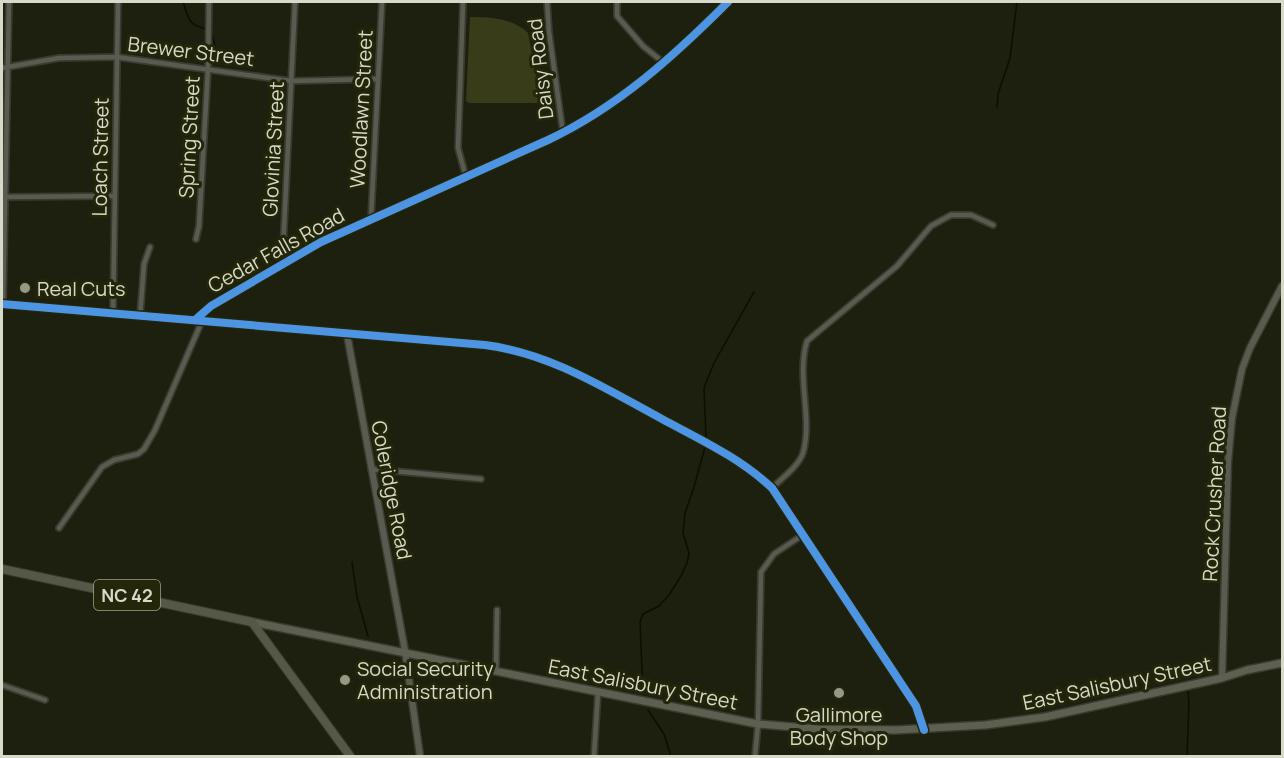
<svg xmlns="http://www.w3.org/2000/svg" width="1284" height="758" font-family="Manrope,sans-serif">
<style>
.green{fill:#393c19}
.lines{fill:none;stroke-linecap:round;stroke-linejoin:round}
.stream{stroke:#0c0e01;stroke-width:1.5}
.minor-casing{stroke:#393b30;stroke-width:8}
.tertiary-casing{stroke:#393b30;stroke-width:9}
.secondary-casing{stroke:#393b30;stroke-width:10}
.primary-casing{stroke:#393b30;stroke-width:10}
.minor{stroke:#5a5b50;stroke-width:4.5}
.tertiary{stroke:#5a5b50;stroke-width:6}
.secondary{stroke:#5d5f50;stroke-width:7}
.primary{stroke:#565746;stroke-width:8}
.cycleway-casing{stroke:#232608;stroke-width:11}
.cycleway{stroke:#4d94e3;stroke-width:8}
.poi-dot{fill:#969988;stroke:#232608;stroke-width:2}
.labels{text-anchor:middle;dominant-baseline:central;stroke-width:6;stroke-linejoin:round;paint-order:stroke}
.shield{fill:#232608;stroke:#a1a48f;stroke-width:1.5}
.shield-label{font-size:18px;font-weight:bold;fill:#d7dac9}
.street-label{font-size:20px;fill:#d7dac9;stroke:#232608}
.poi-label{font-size:20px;fill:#d7dac9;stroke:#232608;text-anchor:start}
</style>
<rect width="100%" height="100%" fill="#1d1f0f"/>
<path class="green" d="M470,17C490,17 513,18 528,33L537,79L538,103H469L466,101Z"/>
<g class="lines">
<g class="stream">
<path d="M183,2C189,18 187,25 207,29"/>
<path d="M211,31L217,53"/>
<path d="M997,107L998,94L1010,58L1017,2"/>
<path d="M706,437L704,388L714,363L754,292"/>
<path d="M352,562L357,597L368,636"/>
<path d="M643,693L640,622L643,614L659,606L669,595L681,576L687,563L689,553L683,533L685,513L694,487L705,447"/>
<path d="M648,710L664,734L671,756"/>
<path d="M1184,756L1187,755L1189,703L1188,691"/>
</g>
<defs>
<g id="minor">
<path d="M463,2L458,148L466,177"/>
<path d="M547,2L549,32L563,133"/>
<path d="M617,2V16L643,46L664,63"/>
<path d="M2,68L59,58L117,57L291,81L377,79"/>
<path d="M2,197L114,196"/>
<path d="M371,218L382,2"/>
<path d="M196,239L199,226L208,69L209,2"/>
<path d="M285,261L283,249L295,2"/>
<path d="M3,304L9,2"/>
<path d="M113,313L118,2"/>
<path d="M140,316L144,264L150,247"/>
<path d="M371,469L481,479"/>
<path d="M772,488C782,478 798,467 803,453C813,420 796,376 807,341L897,266L931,226L951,215H971L993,225"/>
<path d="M59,528L102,467L114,460L138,454L144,449L155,430L202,321"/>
<path d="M496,671L497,610"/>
<path d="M2,685L45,700"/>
<path d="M594,756L598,692"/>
<path d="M755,756L758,724L761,572L774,554L804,534"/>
</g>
<g id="tertiary">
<path d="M2,304L485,345C550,353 606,389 662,419C701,440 740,458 772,488L916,706L924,730"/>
<path d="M195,320L211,306L321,242L548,140C618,107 674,56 728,2"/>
<path d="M347,334L405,651L420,756"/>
<path d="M1222,678L1228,462L1232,418L1242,369L1250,348L1282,286"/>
</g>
<path id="secondary" d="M252,622L758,724L818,729L896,730L985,725L1045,717L1222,678L1247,670L1282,663"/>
<path id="primary" d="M2,569L252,622L350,756"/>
</defs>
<use href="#minor" class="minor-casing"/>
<use href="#tertiary" class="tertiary-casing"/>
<use href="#secondary" class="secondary-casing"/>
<use href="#primary" class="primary-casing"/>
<use href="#minor" class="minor"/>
<use href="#tertiary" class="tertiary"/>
<use href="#secondary" class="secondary"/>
<use href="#primary" class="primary"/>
<defs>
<g id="cycleway">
<path d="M2,304L485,345C550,353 606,389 662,419C701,440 740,458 772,488L916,706L924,730"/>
<path d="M195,320L211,306L321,242L548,140C618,107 674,56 728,2"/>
</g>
</defs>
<use href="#cycleway" class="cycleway-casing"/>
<use href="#cycleway" class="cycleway"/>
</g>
<g class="poi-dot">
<circle cx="25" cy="288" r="6"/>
<circle cx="345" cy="680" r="6"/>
<circle cx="839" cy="693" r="6"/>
</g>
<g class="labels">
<rect class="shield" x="94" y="580" width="66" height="30" rx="4.5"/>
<g class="shield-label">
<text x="127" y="595">NC 42</text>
</g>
<g class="street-label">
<text transform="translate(191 51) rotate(7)">Brewer Street</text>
<text transform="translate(540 69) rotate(-97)">Daisy Road</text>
<text transform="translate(361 109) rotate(-87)">Woodlawn Street</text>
<text transform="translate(189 137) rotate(-87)">Spring Street</text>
<text transform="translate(273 149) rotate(-87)">Glovinia Street</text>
<text transform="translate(100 157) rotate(-89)">Loach Street</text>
<text transform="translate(276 250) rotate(-29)">Cedar Falls Road</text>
<text transform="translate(392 490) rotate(79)">Coleridge Road</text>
<text transform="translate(1214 494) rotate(-87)">Rock Crusher Road</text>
<text transform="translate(1117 683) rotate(-12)">East Salisbury Street</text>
<text transform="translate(643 684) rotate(11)">East Salisbury Street</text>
</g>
<g class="poi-label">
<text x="37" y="288">Real Cuts</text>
<text x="357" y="668">Social Security<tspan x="357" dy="23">Administration</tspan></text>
<text x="839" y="714" text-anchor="middle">Gallimore<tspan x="839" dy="23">Body Shop</tspan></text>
</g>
</g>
<rect width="1284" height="758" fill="none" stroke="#d7dac9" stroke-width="6"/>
</svg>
